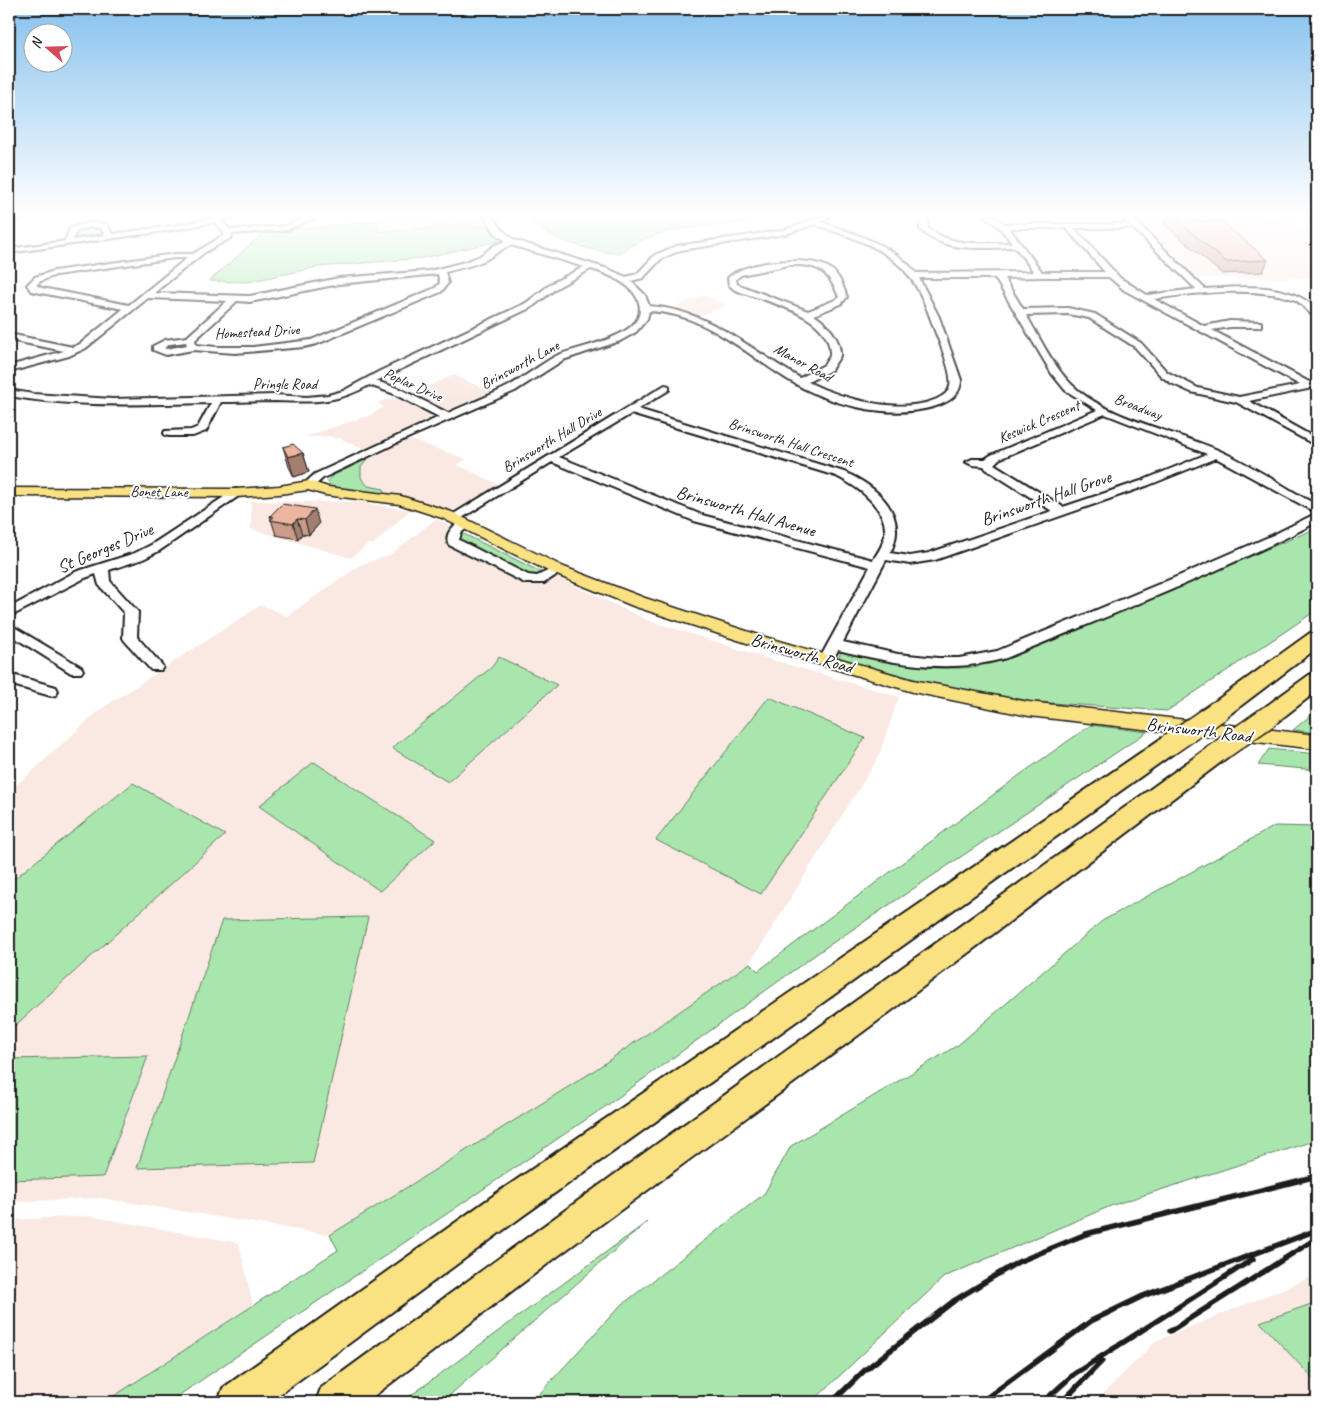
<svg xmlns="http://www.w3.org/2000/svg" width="1326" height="1411" font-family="Caveat,sans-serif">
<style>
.built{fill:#f9e9e2}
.green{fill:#a9e6ad;stroke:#628164}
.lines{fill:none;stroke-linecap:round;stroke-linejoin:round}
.minor-casing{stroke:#1c1c1c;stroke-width:4}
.major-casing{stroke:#1c1c1c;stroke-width:3}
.highway-casing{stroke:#1c1c1c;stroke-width:4}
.minor{fill:#fff;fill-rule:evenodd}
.major{fill:#fae181;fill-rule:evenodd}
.highway{fill:#fae181;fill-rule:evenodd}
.rail{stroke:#1c1c1c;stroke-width:5.5}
.highway-bridge-casing{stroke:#1c1c1c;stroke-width:24;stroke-linecap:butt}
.highway-bridge{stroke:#fae181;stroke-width:21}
.wall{fill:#ca9c89;stroke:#1c1c1c}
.shaded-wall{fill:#a47f6f;stroke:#1c1c1c}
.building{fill:#ebb59f;stroke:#1c1c1c}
.labels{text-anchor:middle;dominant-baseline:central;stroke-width:4;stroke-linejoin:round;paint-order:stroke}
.far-street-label{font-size:15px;fill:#1c1c1c;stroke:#fff}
.street-label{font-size:18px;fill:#1c1c1c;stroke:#fff}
</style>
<rect width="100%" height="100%" fill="#fff"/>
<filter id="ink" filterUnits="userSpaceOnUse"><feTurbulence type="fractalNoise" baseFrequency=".02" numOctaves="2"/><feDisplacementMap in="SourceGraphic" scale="10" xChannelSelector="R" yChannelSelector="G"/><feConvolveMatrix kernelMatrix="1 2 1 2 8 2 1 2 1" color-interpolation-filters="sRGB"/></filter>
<g filter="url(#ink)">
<g class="built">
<path d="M376,216H454L446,217L451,222L484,217L487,226L458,224L448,226L379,232Z"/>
<path d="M1129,216H1288L1317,238V278H1192Z"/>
<path d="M703,295L727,305L699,316L670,309Z"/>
<path d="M454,375L492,393L452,409H445L438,408L411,394Z"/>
<path d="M401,397L428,411L430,413V420L366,451L340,438L336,439L330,436L305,437L370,415L384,407L377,403L385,400Z"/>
<path d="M409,439L466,459L457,465L498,484L457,509L449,510L381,494L383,489L368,486L361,478V467L368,459Z"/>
<path d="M251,501L359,502L410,510L373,545L369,543L351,558L251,529Z"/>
<path d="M436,519L450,526L445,536L454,550L531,584L546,583L557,577L647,620L769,659L899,697L878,758L750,963L589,1074L330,1235L101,1198L9,1202V792L101,709L261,605L287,616L360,565L390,555Z"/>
<path d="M89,1216L239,1243L253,1305L105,1402H9V1220Z"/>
<path d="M1317,1275V1402H1095L1156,1341Z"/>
</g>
<g class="green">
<path d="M525,216H776C728,230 658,220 620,254C588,250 546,240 525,216Z"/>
<path d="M378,221L379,232L448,226L458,224L487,226L499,241L423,258L318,267L248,282L209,281L265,232Z"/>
<path d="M100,226L105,235L74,240C76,226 88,227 100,226Z"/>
<path d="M368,459L361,467V478L368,486L384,489V492L381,494L332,488L327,481L332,476Z"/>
<path d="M1317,528V610L1167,711L1009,700L940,686L842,659L839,656L841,652L846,651C883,660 920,670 959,668C973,668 987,664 1001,661Z"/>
<path d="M462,533L543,573L536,576H527L460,543L457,538Z"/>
<path d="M499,657L557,685L448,782L392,748L492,667Z"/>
<path d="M769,697L865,738L761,894L656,840Z"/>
<path d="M1317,710V733L1293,730Z"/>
<path d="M1091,725L1147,732L819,952L609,1104L169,1402H105L338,1250L330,1235L589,1074L750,963L758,971L1021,774Z"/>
<path d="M1269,749L1317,754V770L1258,765Z"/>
<path d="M314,762L435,840L380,891L259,806Z"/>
<path d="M133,783L225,835L9,1031V883Z"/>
<path d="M1275,826L1317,827V1140L1113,1205L944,1277L812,1402H532L619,1307L764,1194L791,1146L958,1045L1102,921Z"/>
<path d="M368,917L313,1163L137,1168L222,920Z"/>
<path d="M148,1056L103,1177L9,1180V1059Z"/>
<path d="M647,1222L442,1402H402Z"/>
<path d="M1317,1302V1383L1260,1322Z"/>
</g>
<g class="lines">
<defs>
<g id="minor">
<path d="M18,216H30L9,223V219Z"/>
<path d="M223,216H238L221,221L230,230L286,226L309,216H319L287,230L232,234L231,238L205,252L154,293L250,296L339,278L429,271L465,262L480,256L495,245L506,241L496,234L484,216H492L502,230L514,240L608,269L626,277L637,274L655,255L676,246L785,230L824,216L828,218L821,222C854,234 893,244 916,273L1034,272L1015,247C985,248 943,253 920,229V216H928V228C951,247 984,243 1012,243L1000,228L985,216H994L1005,224H1129L1124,219L1131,217L1205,289C1241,287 1290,281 1317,310V318C1308,314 1303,303 1293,299C1254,286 1195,293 1154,299L1204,326L1230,321L1261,322V326L1258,327H1230L1212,330L1311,383H1317V387L1249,401L1317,439V446L1236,402L1191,392L1171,383L1161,376L1135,347L1089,318L1068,314L1026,315C1040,338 1052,365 1072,385C1107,419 1176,431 1220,451C1254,466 1285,488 1317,505V522C1217,574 1110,615 1006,658C949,674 895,664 838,650L831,663H821L819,660L870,567L694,521L552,462L457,521H449L447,518L665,385L669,386V390L638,409L844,472C877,486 910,515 890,553L910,556L929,553L1052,511L986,469L984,466L972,465L966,462L972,459H985L991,455L1097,410L1065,390L1052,374L995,278H919L939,317L961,380C961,396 947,403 933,407C886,420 827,404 787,379C758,361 731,338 700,324C684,316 667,312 649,311L647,319L636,332L620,341L563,360L515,391L403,440L323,478L313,487L309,488L303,485L315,474L439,417L392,393L369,385C336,404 312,402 276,401C258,401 239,402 221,402L206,431L193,436H169L165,435L164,433L165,431L191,430L198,427L211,403C143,404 76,408 9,396V390L33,394L113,399L274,395L307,397L328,395L343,391L380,371L526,303L552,283L584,267L511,245C501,249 493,256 483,261C471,266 458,269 445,272L448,283L441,292L317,344L304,347L235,353L193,350L166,355L153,350V346L165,340L187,337L227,301L148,298L86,348L69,356L9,372V366L64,351L9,340V334L73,347L80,344L123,309L31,291L27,285L35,277L54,271L175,254H193L224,235L223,231L214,222L179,229L9,253V249L65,241L70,228L90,223L107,224L112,234L179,225ZM814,224C843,235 876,243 899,265C918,282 927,308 935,331C940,343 953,375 950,386C949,392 943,396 937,399C900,415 842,399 808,382L831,370L840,356C841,339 828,324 814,315L841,304L847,297C843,286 839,274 829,268C809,255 743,261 728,278L729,285L735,290C766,302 833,314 830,356L824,365L800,378C750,350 710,310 649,306L645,295L631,281L643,278L661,259L681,250L786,234ZM90,227L101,228L105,235L73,240L76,231ZM1009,228H1066L1105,272H1042ZM1074,228H1133L1196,289L1147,295L1120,278ZM175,258H187L129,305L42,288L36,285L41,281L56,275ZM789,265C818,264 828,270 839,297L835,300L808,311L737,284L736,279L741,275ZM591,269C608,274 631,283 638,300C653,337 577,346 556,356C539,365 524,378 507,387C488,397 467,404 448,413L400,389L376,381L532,307L558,287ZM438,274L440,283L435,288L311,340L253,347H217L196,345L195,340L237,301L250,302L339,284ZM1040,277H1109L1124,290L1300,385L1239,397L1198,388L1167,372L1141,343L1095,314L1068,308L1023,309L1004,278ZM186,342L187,345L167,349L164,348L170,344ZM631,414L836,476C859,487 894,512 883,542C881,548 877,554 873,560L702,515L559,457ZM1105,414L1207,454L1141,481L1063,507L994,464L999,459ZM1216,458L1317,513L1273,535L1181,575L997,651L959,658H938L898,654L843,642L886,560L910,564L935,560L1149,485Z"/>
<rect x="1313" y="219" width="4" height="4"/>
<path d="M236,489L240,491L242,493L240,495L159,551L143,559L109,570L110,581L138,612L137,637L161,664L163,667L161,670H151L125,641L123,638L124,613L99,585L96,574L85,578L9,617V608L75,572L135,553L151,545Z"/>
<path d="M465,520L471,524L461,533L459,540L528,575L537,576L558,566L564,570L544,583H525L449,545C443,534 455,523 465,520Z"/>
<path d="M9,624L81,667L83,670L81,673H71L9,634Z"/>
<path d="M9,674L56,687L58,691L56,695L51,696L9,684Z"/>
</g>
<path id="major" d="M309,481L328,487L401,496L452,512L564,567L645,598L765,637L913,680L1029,702L1317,735V749L1029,716L913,692L753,645L633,606L552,573L442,518L399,504L325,495L308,490L279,494L236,497L9,496V488L236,489L279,486Z"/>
<g id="highway">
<path d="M1317,631V648L1226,717L1218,719L1210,717L1207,711L1210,705L1310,633Z"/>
<path d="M1317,673V691L1277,722L1269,724L1261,722L1258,716L1261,710L1309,675Z"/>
<path d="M1170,735L1178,738L1182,744L1178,750L524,1215L269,1402H218L223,1388L500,1191L1162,738Z"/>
<path d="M1225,738L1233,741L1237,747L1233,753L879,1020L558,1256L366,1402H316L321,1388C618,1170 918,957 1217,741Z"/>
</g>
</defs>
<use href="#minor" class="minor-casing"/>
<use href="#major" class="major-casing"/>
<use href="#highway" class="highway-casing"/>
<use href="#minor" class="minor"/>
<use href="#major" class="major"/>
<use href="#highway" class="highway"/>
<g class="rail">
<path d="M1170,1331L1317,1238"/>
<path d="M832,1402L865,1370L955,1300L1018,1262L1086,1234L1317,1176"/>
<path d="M981,1402L1091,1321L1143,1296L1317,1230"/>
<path d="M1043,1402L1074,1374L1253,1259"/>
<path d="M1062,1402L1102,1361"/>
</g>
<defs>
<g id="highway-bridge">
<path d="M1170,744L1218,711"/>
<path d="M1225,747L1269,716"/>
</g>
</defs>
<use href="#highway-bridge" class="highway-bridge-casing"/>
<use href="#highway-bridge" class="highway-bridge"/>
</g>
<g class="wall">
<path d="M1167,216H1189L1194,221L1268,260L1263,272L1222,274L1164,224Z"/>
<path d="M283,447L303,453L309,472L294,477L289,467Z"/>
<path d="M282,504L319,524L309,535L302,534L298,539L276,535L270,516Z"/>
</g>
<g class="shaded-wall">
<path d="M303,453L309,472L294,477L288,457Z"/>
<path d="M315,509L319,524L309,535L305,520Z"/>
<path d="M297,519L302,534L298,539L293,524Z"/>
</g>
<g class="building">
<path d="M1172,216H1189L1194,221H1221L1268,260L1226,262Z"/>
<path d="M293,444L303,453L288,457L283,447Z"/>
<path d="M282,504L315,509L305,520L297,519L293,524L270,520L274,517L270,516Z"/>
</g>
</g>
<linearGradient id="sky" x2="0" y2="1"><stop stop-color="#86c2ee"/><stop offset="0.52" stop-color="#fff"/><stop offset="1" stop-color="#fff" stop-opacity="0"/></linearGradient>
<rect width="1326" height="413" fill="url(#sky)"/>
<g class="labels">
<g class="far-street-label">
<text transform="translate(257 332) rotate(-3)">Homestead Drive</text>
<text transform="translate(803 363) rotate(29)">Manor Road</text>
<text transform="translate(520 365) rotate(-28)">Brinsworth Lane</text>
<text x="285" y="384">Pringle Road</text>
<text transform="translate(413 385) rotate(24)">Poplar Drive</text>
<text transform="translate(1138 407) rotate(21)">Broadway</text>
<text transform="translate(1039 422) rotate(-23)">Keswick Crescent</text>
<text transform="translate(552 440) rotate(-31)">Brinsworth Hall Drive</text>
<text transform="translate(791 443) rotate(18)">Brinsworth Hall Crescent</text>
<text transform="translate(159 492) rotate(1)">Bonet Lane</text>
</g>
<g class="street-label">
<text transform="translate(1046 498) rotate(-19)">Brinsworth Hall Grove</text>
<text transform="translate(746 511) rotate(16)">Brinsworth Hall Avenue</text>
<text transform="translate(105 548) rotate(-23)">St Georges Drive</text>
<text transform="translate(802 653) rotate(16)">Brinsworth Road</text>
<text transform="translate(1199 730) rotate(7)">Brinsworth Road</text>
</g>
</g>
<rect width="1326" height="1411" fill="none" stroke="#fff" stroke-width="30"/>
<rect x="15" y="15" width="1296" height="1381" fill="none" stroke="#1c1c1c" stroke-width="2" filter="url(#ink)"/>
<g transform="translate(48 48) rotate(290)"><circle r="24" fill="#ffffff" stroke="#a4a4a4"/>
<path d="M0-4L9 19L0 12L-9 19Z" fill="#d1495b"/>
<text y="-8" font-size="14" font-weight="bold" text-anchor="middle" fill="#1c1c1c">N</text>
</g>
</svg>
